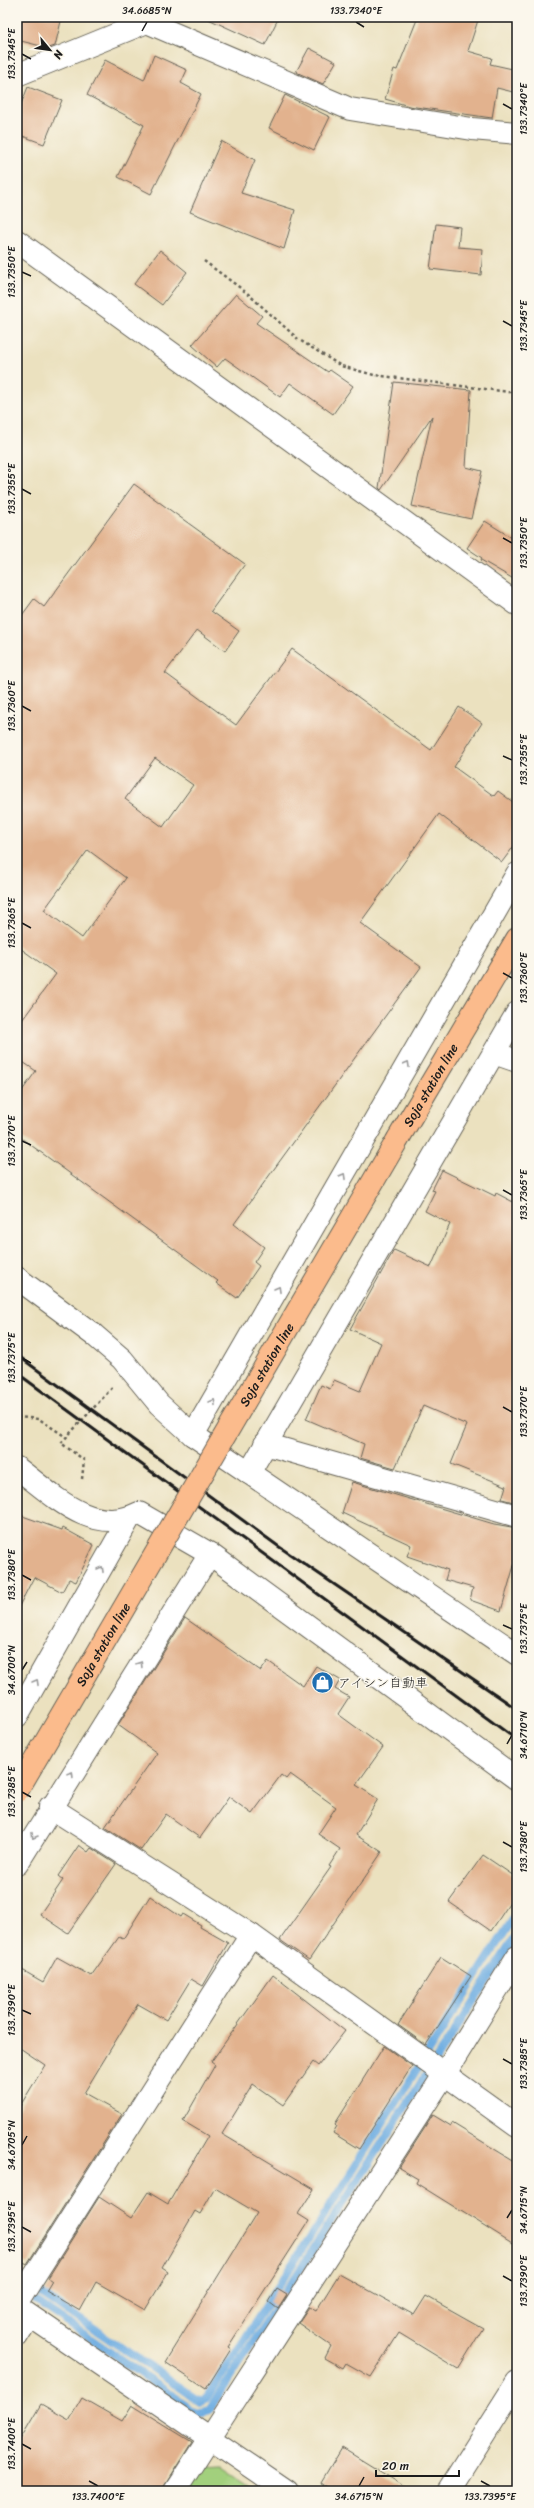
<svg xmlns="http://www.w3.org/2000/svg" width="534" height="2508" font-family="Sriracha,'Klee One',sans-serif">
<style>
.green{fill:#a2d07d;stroke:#5f764c}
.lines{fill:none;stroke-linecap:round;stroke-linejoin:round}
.stream{stroke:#6faee2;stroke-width:8}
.building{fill:#e2b28e;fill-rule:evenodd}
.minor-casing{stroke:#646155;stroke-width:24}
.major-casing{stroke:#646155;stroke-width:24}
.path{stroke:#646155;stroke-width:2.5;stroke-dasharray:3 3;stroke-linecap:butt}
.minor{stroke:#fff;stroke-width:22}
.major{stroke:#fbbb8c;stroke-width:22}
.rail{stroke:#1c1c1c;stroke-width:3}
.major-bridge-casing{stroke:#646155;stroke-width:24;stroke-linecap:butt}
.major-bridge{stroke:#fbbb8c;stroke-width:22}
.oneway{stroke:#999}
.ticks{fill:none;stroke:#1c1c1c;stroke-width:1.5}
.labels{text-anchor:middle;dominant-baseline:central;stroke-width:3;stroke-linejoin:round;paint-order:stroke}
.street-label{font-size:13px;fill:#1c1c1c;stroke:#fbf7ec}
.poi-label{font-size:13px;fill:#1c1c1c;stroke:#fbf7ec;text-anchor:start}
.neatline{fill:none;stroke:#1c1c1c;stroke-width:1.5}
.ticks-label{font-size:10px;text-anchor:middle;fill:#1c1c1c}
</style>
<rect width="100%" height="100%" fill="#fbf7ec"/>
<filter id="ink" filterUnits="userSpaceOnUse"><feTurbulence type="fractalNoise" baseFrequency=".025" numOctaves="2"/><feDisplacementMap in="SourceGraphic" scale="8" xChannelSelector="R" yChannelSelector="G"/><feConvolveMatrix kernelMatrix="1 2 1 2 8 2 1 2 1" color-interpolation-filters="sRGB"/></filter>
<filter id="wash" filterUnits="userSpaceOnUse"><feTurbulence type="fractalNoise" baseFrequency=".012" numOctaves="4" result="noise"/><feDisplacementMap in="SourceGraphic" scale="16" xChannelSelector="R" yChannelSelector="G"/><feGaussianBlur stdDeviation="0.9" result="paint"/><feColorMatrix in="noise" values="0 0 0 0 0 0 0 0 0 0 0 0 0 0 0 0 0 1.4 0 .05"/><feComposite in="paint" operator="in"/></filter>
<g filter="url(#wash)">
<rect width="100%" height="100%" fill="#ebe1bf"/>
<path class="green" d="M220,2466L257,2491H187L202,2467Z"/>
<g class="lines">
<g class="stream">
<path d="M41,2293L200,2401L207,2398L517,1913"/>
<path d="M36,2301L197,2412L210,2409L517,1934"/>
</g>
</g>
<g id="blocks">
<g class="building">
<path d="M17,17H62L55,46L49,48L17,40Z"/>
<path d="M204,17H279L265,45Z"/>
<path d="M418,17H479L468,51L492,58L490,64L517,70V93L497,88L492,118L409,106L385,99L394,69L397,70Z"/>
<path d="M309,48L336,62L323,84L296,72Z"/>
<path d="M154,55L187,70L181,83L201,94L151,194L118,177L144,125L87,95L105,60L144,80Z"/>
<path d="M28,87L62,100L44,144L17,134V114Z"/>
<path d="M285,95L330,117L314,150L269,128Z"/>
<path d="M221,141L255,160L241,193L295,210L284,249L190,212Z"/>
<path d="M436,224L460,227L458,247L483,249L481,275L430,269Z"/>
<path d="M160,250L187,272L162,305L134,284Z"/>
<path d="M236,294L262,316L256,323L328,372L330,370L353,386L333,414L290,383L280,397L225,358L217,367L192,345Z"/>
<path d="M394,382L471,390L466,467L482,471L471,519L412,506L432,416L381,490L379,488Z"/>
<path d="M134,484L245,564L211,611L239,631L225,651L197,630L165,673L236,725L292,649L431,750L459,707L482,723L454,767L494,796L498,791L517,805V842L502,862L439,814L360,923L421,967L234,1224L264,1247L254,1262L259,1266L237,1298L216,1283L218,1281L17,1135V1098L36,1071L17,1058V1027L56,974L17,946V622L34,599L44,607ZM155,758L193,785L163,827L125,799ZM88,850L126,878L82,938L44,910Z"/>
<path d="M485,521L517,541V581L481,560L482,558L467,548Z"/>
<path d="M442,1170L495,1196L496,1193L517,1204V1503L502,1499L506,1486L451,1464L467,1425L423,1406L395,1468L360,1458L364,1444L306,1419L321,1385L330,1389L334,1380L360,1391L381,1343L350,1329L394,1250L431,1267L450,1224L425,1211L435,1191L432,1190Z"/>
<path d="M352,1482L494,1524L517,1528V1555L501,1611L470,1600L473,1588L445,1580L448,1570L407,1556L411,1545L342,1513Z"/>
<path d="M17,1514L62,1530L63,1528L94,1545L76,1582L69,1579L62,1592L34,1577L17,1610Z"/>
<path d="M185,1618L261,1671L268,1661L303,1686L316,1666L340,1680L335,1689L349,1697L338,1714L383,1747L356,1785L378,1799L356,1835L382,1852L309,1960L280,1940L331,1867L329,1866L340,1849L318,1834L336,1807L290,1774L286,1779L281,1775L252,1814L229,1797L200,1838L166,1814L141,1850L105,1827L157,1753L118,1725Z"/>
<path d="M79,1845L88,1852L91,1848L116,1864L68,1933L40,1914L63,1880L58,1876Z"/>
<path d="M483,1855L517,1878V1892L491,1931L449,1902Z"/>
<path d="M150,1896L181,1917L183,1914L201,1925L200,1927L228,1943L203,1986L191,1979L166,2020L138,2004L84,2093L122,2114L27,2264L17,2258V2111L45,2065L17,2046V1967L43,1982L57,1957L91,1976L119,1937L123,1939Z"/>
<path d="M441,1957L471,1976L426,2045L398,2025Z"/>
<path d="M273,1975L345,2031L318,2066L313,2062L283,2105L253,2084L222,2134L314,2189L298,2214L309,2221L228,2347L231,2349L206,2389L165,2362L257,2213L215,2188L200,2214L195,2211L162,2268L168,2272L145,2310L96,2282L80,2311L46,2291L52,2281L48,2278L99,2197L131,2218L148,2192L168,2204L208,2136L183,2121L215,2065L211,2062Z"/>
<path d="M384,2046L412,2066L359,2149L333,2133L337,2126L335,2124Z"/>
<path d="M433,2115L451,2126L452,2123L517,2163V2246L416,2183L418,2179L399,2168Z"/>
<path d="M339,2274L414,2315L426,2296L483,2328L458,2369L399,2333L371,2377L346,2363L343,2368L325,2358L331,2346L298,2323L309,2307L316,2311Z"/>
<path d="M277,2289L287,2295L278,2309L269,2302Z"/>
<path d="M82,2398L122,2421L132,2405L192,2442L161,2491H17V2445L41,2404L69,2420Z"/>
<path d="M342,2448L412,2491H333L321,2483Z"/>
</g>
</g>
</g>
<g filter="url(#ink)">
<use href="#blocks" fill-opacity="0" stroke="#646155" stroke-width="1"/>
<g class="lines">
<defs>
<g id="minor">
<path d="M149,23L350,109L472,129L517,133"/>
<path d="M17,75L159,17"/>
<path d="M17,241L517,604"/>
<path d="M494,1053L517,1061"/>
<path d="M17,1278L94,1335L122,1359L159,1404L193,1435L517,1654"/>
<path d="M193,1435L517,874"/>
<path d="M265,1444L517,1516"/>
<path d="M17,1468C52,1494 92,1537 139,1513L210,1554L517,1779"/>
<path d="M249,1473L517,1013"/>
<path d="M17,1716L130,1517"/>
<path d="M50,1807L251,1935L517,2126"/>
<path d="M17,1864L210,1554"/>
<path d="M17,2303L251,1935"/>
<path d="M17,2307L287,2491"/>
<path d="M17,2336L29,2317"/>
<path d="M175,2491L444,2075L517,1957"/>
<path d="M448,2491L517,2382"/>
</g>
<g id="major">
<path id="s1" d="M398,1139L517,939"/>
</g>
</defs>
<use href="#minor" class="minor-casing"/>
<use href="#major" class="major-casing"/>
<g class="path">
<path d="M204,261L247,293L298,339L341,366L374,375L517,393"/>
<path d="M17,1417L39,1419L66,1437"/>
<path d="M82,1479L84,1460L61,1443L112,1388"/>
</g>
<use href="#minor" class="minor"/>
<use href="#major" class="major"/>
<g class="rail">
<path d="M17,1355L278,1546L517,1709"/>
<path d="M17,1373L517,1740"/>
</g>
<defs>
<g id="major-bridge">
<path id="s2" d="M17,1791L398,1139"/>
</g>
</defs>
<use href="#major-bridge" class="major-bridge-casing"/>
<use href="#major-bridge" class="major-bridge"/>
</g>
<defs><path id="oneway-chevron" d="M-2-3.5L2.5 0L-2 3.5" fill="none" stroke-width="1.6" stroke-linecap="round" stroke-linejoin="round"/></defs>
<g class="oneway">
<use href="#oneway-chevron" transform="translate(407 1064) rotate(-60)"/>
<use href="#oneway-chevron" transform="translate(343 1176) rotate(-60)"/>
<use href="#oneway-chevron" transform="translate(278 1289) rotate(-60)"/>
<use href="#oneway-chevron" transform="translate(213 1402) rotate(-60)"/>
<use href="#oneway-chevron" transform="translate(101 1569) rotate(-60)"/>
<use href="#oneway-chevron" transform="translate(140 1664) rotate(-58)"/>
<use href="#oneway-chevron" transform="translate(36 1682) rotate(-60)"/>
<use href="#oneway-chevron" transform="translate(71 1774) rotate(-58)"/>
<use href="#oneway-chevron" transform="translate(34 1836) rotate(120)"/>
</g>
</g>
<path class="ticks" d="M356,22L364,27M142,31L147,22M22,54L31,59M503,104L512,109M22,272L31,276M503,321L512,326M22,489L31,494M503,538L512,543M22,706L31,711M503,756L512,760M22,923L31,928M503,973L512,978M22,1141L31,1145M503,1190L512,1195M22,1358L31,1363M503,1407L512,1412M22,1575L31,1580M503,1625L512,1629M22,1670L27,1662M507,1744L512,1735M22,1792L31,1797M503,1842L512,1847M22,2010L31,2014M503,2059L512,2064M22,2145L27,2136M507,2218L512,2210M22,2227L31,2232M503,2276L512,2281M22,2444L31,2449M89,2481L98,2486M481,2481L490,2486M359,2486L364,2477"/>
<defs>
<symbol id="shop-disc" viewBox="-11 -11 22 22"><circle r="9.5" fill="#1f6fb2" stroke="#fbf7ec"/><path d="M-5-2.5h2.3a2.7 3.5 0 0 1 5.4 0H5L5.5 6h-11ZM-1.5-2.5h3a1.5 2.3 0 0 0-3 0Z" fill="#fff"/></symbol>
</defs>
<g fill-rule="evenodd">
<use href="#shop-disc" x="310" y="1670" width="25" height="25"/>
</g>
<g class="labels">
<g class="street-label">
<text stroke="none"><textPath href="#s1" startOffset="63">Soja station line</textPath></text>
<text stroke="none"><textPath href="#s2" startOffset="494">Soja station line</textPath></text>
<text stroke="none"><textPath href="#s2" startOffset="170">Soja station line</textPath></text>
</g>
<g class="poi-label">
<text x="338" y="1682">アイシン自動車</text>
</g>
</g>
<rect width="534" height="2508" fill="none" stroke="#fbf7ec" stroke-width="44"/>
<g transform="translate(50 50) rotate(119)" stroke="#fbf7ec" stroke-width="3" paint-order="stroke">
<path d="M0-3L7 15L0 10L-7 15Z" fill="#1c1c1c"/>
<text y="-6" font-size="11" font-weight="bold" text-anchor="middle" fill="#1c1c1c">N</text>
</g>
<path d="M376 2470v6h83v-6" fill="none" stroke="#1c1c1c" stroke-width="2"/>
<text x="382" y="2470" font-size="12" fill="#1c1c1c" stroke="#fbf7ec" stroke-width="3" paint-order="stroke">20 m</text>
<rect x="22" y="22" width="490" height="2464" class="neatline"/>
<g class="ticks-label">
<text x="147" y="14">34.6685°N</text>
<text x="356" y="14">133.7340°E</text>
<text transform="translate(11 54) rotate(-90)" y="4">133.7345°E</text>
<text transform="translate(523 109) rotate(-90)" y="4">133.7340°E</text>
<text transform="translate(11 272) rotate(-90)" y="4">133.7350°E</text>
<text transform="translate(523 326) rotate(-90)" y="4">133.7345°E</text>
<text transform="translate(11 489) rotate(-90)" y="4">133.7355°E</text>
<text transform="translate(523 543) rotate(-90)" y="4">133.7350°E</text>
<text transform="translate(11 706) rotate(-90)" y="4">133.7360°E</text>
<text transform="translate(523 760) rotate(-90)" y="4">133.7355°E</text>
<text transform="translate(11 923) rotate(-90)" y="4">133.7365°E</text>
<text transform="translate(523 978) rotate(-90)" y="4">133.7360°E</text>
<text transform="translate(11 1141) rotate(-90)" y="4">133.7370°E</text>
<text transform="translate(523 1195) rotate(-90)" y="4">133.7365°E</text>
<text transform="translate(11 1358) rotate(-90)" y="4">133.7375°E</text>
<text transform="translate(523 1412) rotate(-90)" y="4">133.7370°E</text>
<text transform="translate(11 1575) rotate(-90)" y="4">133.7380°E</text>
<text transform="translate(523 1629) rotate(-90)" y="4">133.7375°E</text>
<text transform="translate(11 1670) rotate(-90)" y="4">34.6700°N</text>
<text transform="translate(523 1735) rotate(-90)" y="4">34.6710°N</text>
<text transform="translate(11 1792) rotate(-90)" y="4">133.7385°E</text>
<text transform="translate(523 1847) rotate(-90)" y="4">133.7380°E</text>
<text transform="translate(11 2010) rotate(-90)" y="4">133.7390°E</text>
<text transform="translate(523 2064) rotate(-90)" y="4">133.7385°E</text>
<text transform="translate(11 2145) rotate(-90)" y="4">34.6705°N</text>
<text transform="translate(523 2210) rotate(-90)" y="4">34.6715°N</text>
<text transform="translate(11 2227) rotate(-90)" y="4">133.7395°E</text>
<text transform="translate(523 2281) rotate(-90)" y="4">133.7390°E</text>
<text transform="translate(11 2444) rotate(-90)" y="4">133.7400°E</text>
<text x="98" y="2500">133.7400°E</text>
<text x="359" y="2500">34.6715°N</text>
<text x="490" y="2500">133.7395°E</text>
</g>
</svg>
